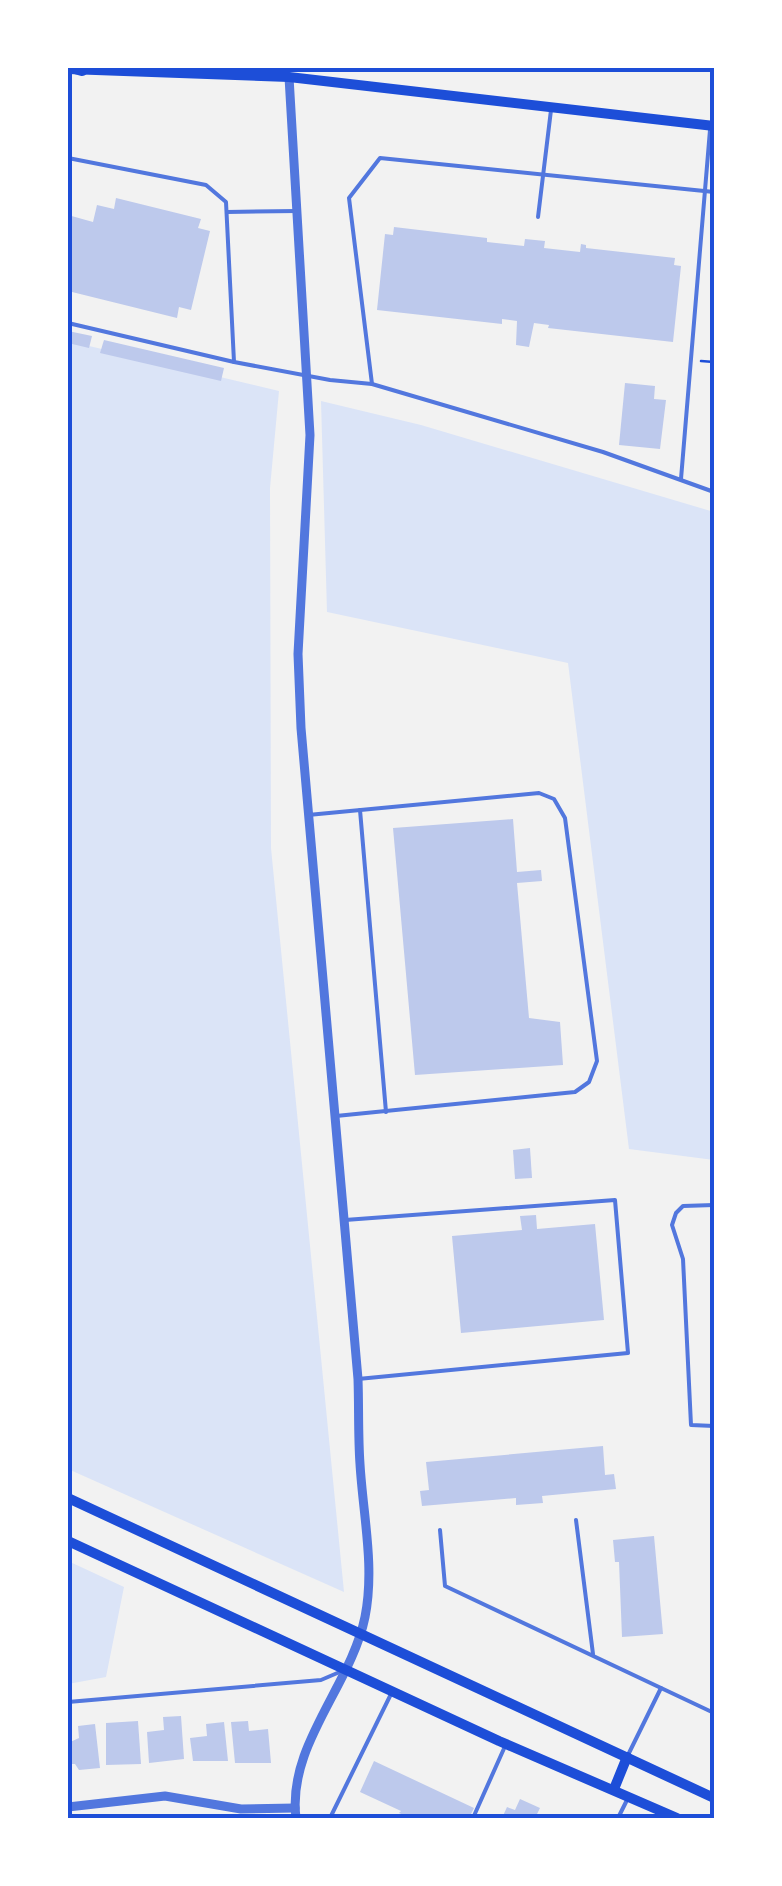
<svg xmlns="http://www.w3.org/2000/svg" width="782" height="1886" font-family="'DM Sans',sans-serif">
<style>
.green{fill:#dbe4f7}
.building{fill:#bdc9ec}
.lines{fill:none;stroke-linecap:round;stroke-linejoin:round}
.path{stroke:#1d4ed8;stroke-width:2.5}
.service{stroke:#5277de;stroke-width:4}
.tertiary{stroke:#5277de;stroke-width:9}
.secondary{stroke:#1d4ed8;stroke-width:10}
.motorway{stroke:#1d4ed8;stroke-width:12}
.neatline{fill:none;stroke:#1d4ed8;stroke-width:4}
</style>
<rect width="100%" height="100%" fill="#f2f2f2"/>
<g class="green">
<path d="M68,341L279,391L270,488L271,848L344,1592L68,1469Z"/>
<path d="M321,401L421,425L714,512V1160L629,1149L568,663L327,612Z"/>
<path d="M68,1561L124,1587L106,1677L68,1684Z"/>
</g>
<g class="building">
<path d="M116,198L201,219L198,228L210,231L191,310L179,307L177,318L68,291V215L93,222L97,205L114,209Z"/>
<path d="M394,227L487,238V242L524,246L525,239L545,241L544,248L580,252L581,244L586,245V248L675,258L674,265L681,266L673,342L548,328L549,325L534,323L529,347L516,345L517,321L502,319V324L377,310L385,234L393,235Z"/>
<path d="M68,331L92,336L89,348L68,343Z"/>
<path d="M104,340L224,368L221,381L100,353Z"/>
<path d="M625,383L655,386L654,399L666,400L660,449L619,445Z"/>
<path d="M513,819L517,872L541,870L542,881L517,883L529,1018L560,1022L563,1065L415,1075L393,828Z"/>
<path d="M530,1148L532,1178L515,1179L513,1150Z"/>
<path d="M536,1215L537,1229L595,1224L604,1320L461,1333L452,1236L522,1230L520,1216Z"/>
<path d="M603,1446L605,1475L614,1474L616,1489L542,1496L543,1503L516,1505V1498L422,1506L420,1491L429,1490L426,1462Z"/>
<path d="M654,1536L663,1634L622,1637L619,1562H615L613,1540Z"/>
<path d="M181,1716L184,1759L149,1763L147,1732L164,1730L163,1717Z"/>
<path d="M138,1721L141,1764L106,1765V1723Z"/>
<path d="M248,1721L249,1731L268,1729L271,1763H235L231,1722Z"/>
<path d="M224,1722L228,1761H193L190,1738L207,1736L206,1724Z"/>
<path d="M95,1724L100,1768L79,1770L75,1764H69L68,1743L79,1738L78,1726Z"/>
<path d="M374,1761L474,1808L469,1818H410L399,1813L401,1811L360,1792Z"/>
<path d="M520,1799L540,1808L535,1818H502L507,1807L515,1810Z"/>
</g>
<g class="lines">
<path class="path" d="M701,361L714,362"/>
<g class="service">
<path d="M68,158L206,185L226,202L234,362"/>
<path d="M227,212L297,211"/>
<path d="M538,217L551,110"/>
<path d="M68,323L234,362L330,380L372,384L603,452L714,492"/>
<path d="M372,384L349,198L380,158L714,192"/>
<path d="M681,479L710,130"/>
<path d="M360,810L386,1112"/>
<path d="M308,815L539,793L554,799L565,818L597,1061L589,1082L575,1092L336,1116"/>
<path d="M714,1205L683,1206L676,1213L672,1225L683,1259L691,1425L714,1426"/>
<path d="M345,1220L615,1200L628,1353L358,1379"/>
<path d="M576,1520L593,1654"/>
<path d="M440,1530L445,1586L714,1713"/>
<path d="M68,1702L321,1680L342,1671"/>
<path d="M628,1755L661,1688"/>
<path d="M330,1818L392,1692"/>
<path d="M473,1818L506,1744"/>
<path d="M618,1818L627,1800"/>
</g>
<g class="tertiary">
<path d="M289,77L310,435L298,654L301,728L358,1379C359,1407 358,1436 360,1464C363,1515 375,1567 365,1617C351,1686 287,1745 296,1818"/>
<path d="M68,1807L165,1796L241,1809L295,1808"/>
</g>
<g class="secondary">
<path d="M68,69L289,77L714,126"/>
<path d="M68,1498L714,1798"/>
<path d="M68,1541L499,1741L677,1818"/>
<path d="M614,1789L627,1757"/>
</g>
<path class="motorway" d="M75,68L82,70"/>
</g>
<rect width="782" height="1886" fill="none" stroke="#ffffff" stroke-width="140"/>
<rect x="70" y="70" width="642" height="1746" class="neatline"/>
</svg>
